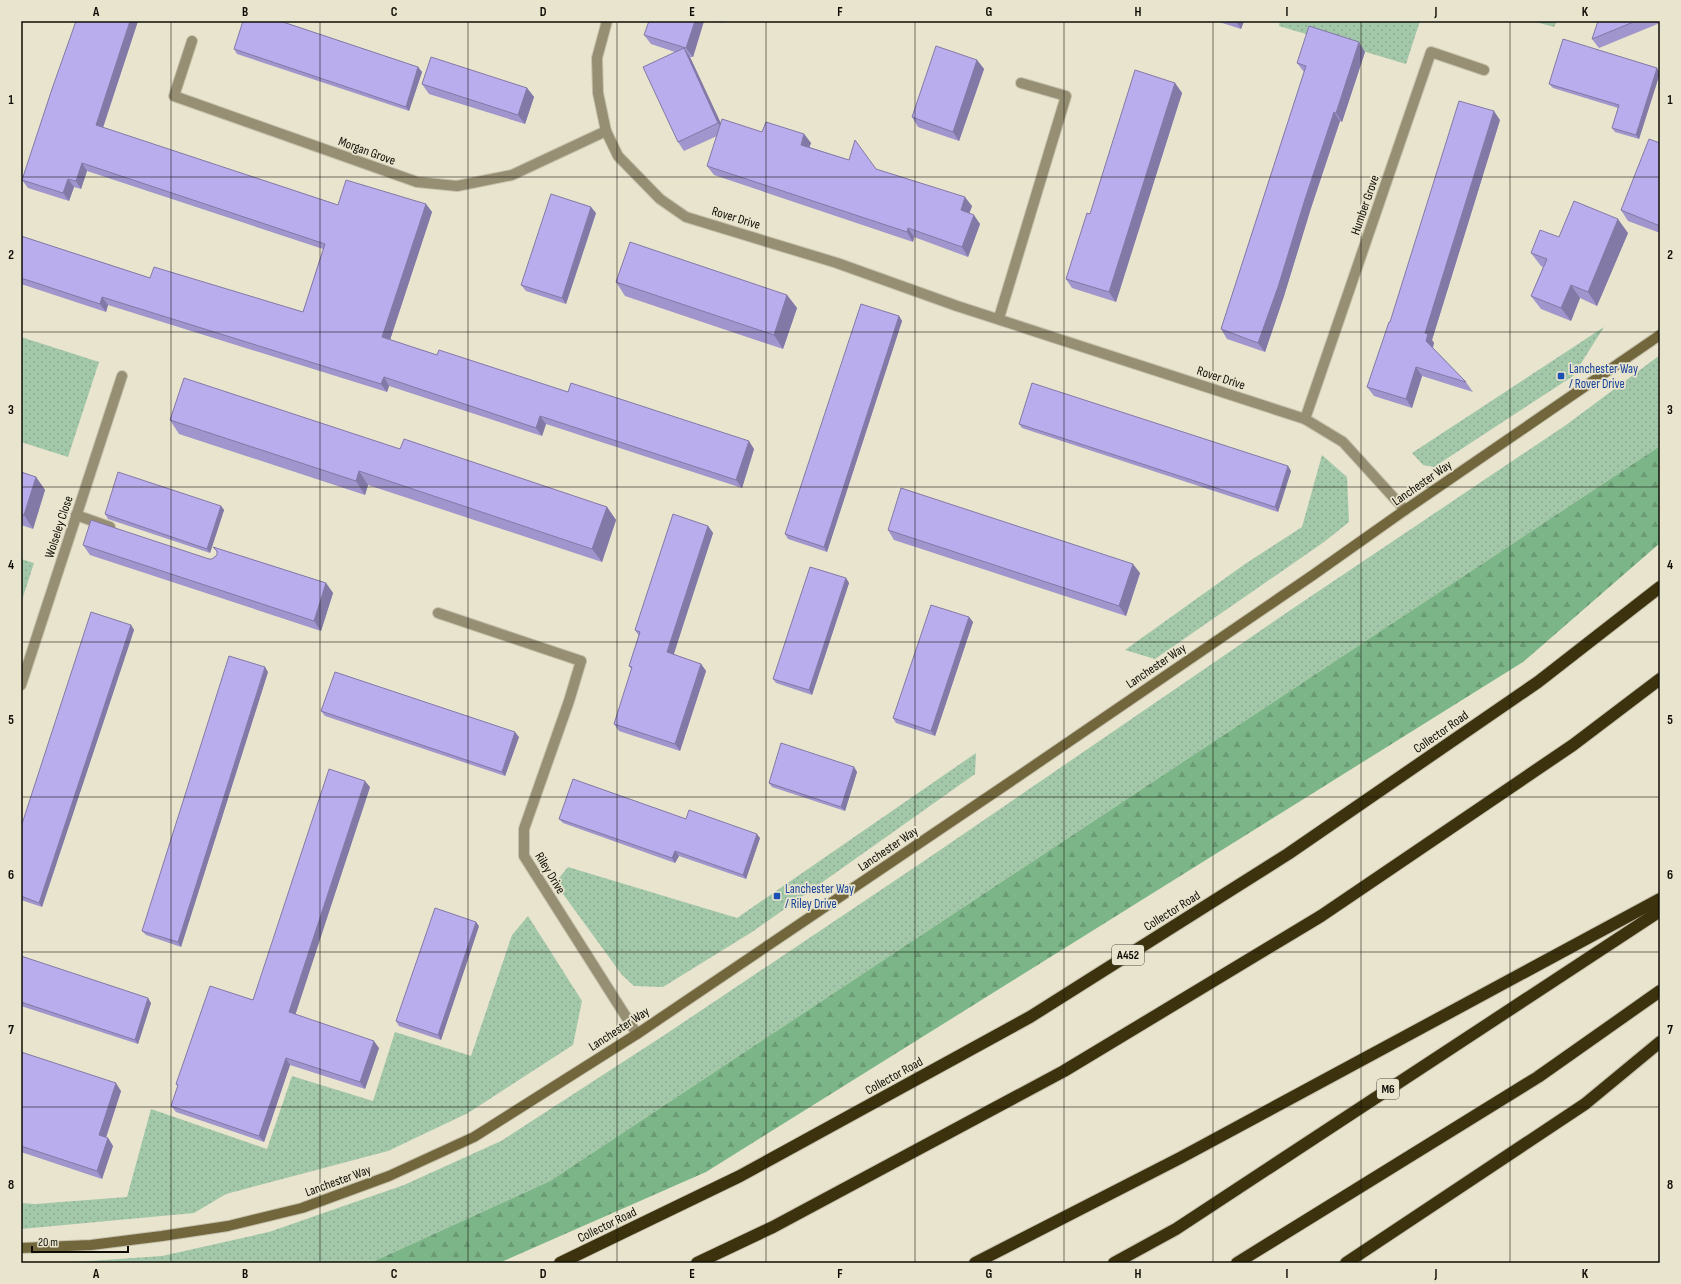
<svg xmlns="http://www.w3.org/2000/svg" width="1681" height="1284" font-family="'Sofia Sans Condensed',sans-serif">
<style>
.grass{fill:url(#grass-dots)}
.forest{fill:url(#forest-firs)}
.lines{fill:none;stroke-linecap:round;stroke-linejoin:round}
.lane-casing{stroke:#c6c1ad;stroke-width:12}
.street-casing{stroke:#c6c1ad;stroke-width:12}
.secondary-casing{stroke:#c6c1ad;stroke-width:12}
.highway-casing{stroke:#c6c1ad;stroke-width:14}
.lane{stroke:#968f73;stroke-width:10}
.street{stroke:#968f73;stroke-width:10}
.secondary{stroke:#71663c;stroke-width:10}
.highway{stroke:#3c320e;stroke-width:12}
.wall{fill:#a095cc}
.shaded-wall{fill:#8279a6}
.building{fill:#baaded;stroke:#8279a6}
.grid{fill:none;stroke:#0e0c05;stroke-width:1;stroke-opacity:0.55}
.transit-dot{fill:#1a4fb4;stroke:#e9e4cd;stroke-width:1.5}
.labels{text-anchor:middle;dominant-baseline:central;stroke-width:3.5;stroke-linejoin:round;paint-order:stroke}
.shield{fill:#e9e4cd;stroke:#504d41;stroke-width:1}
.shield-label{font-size:12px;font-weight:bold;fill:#0e0c05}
.street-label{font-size:13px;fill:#0e0c05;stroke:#e9e4cd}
.transit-label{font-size:13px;fill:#164399;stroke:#e9e4cd;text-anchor:start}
.neatline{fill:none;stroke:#0e0c05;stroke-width:1.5}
.grid-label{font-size:13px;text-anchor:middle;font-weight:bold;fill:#0e0c05}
</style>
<defs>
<pattern id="grass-dots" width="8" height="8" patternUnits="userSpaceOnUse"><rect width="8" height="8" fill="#a3c7a9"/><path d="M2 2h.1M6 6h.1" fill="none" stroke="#8baa90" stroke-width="1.8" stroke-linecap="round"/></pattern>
<pattern id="forest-firs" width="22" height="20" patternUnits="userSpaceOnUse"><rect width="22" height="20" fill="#7cb688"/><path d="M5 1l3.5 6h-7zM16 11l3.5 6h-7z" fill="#6a9b74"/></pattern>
</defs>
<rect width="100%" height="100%" fill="#e9e4cd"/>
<g class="grass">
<path d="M1280,21H1420L1406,64L1279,26Z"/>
<path d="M1532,21H1557L1554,27Z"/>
<path d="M1604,327L1573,376L1434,467L1423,465L1412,453Z"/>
<path d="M21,337L99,362L68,457L21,442Z"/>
<path d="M1660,355V446L550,1181L370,1263H61L162,1256L269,1232L404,1185L501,1141L666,1034L927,859L1295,607L1566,425Z"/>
<path d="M1322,455L1347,477L1349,522L1324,542L1155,659L1125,650L1245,564L1302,527Z"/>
<path d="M21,559L34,563L21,603Z"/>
<path d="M976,753L975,774L752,932L663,987L634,986L622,975L555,883L568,867L737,918Z"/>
<path d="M528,916L582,1001L573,1045L468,1113L388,1151L226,1194L194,1213L21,1229V1203L35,1204L127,1197L151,1109L267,1149L292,1076L373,1101L395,1032L471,1056L512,935Z"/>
</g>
<path class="forest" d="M1660,446V543L1523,662L706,1172L499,1263H370L550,1181Z"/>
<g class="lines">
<defs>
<g id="lane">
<path d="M76,515L110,527"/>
<path d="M438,613L581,661"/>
</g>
<g id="street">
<path d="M607,21L597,58L598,93L606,131L618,156L660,199L686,217L837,263L957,306L1305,419L1343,442L1405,510"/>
<path d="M192,41L174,96L417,182L457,186L512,175L606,131"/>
<path d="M999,318L1066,96L1021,83"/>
<path d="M1305,419L1431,52L1484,70"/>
<path d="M581,661L569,701L524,829V856L637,1034"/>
<path d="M21,685L122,376"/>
</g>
<path id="secondary" d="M21,1248L91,1245L162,1236L228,1226L302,1208L389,1176L474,1137L637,1034L1010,782L1313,575L1405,510L1660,335"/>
<g id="highway">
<path d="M560,1263L740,1176L1030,1017L1288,854L1538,682L1660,587"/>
<path d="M697,1263L773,1227L1064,1071L1321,916L1573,745L1660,679"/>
<path d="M975,1263L1180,1158L1660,899"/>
<path d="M1114,1263L1176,1229L1660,911"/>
<path d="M1237,1263L1538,1077L1660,991"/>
<path d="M1346,1263L1585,1104L1660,1042"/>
</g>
</defs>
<use href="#lane" class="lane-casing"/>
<use href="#street" class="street-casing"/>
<use href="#secondary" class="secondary-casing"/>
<use href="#highway" class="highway-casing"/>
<use href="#lane" class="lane"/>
<use href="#street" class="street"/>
<use href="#secondary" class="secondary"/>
<use href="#highway" class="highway"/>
</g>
<g class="wall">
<path d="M138,21L103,128L338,205L426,204L432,212L390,340L437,355L568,392L754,449L742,488L546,424L542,436L389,386L387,392L108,305L106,312L21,284V236L150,278L303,312L323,249L87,171L81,189L74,187L69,201L28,188L22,180Z"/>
<path d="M704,21L693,57H690L721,124L762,132L804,134L811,143L809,147L876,169L972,206L969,213L980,224L968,257L914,237L913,242L714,175L707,166L717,136L684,151L678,142L675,52L651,44L644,35Z"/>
<path d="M715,21H723L722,23Z"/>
<path d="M1216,21H1244L1241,29Z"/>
<path d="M1598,21H1660V23L1599,48L1592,39Z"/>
<path d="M234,49L418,67L422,72L409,111L237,54Z"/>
<path d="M1365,52L1342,122L1340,121L1311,208L1284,296L1265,352L1227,339L1221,329L1304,72L1297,63Z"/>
<path d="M977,60L984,69L959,141L918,127L912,117Z"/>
<path d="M1660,73L1639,139L1615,132L1612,128L1618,108L1553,88L1549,84Z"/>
<path d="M1175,83L1182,93L1116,302L1072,288L1066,279L1090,214Z"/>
<path d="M422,84L527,88L534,97L525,124L429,94Z"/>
<path d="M1500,120L1432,340L1434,343L1433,348L1466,382L1473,392L1422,376L1412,408L1374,396L1367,387L1390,322Z"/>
<path d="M1660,143V233L1628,221L1621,210Z"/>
<path d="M596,213L566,304L526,291L521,285Z"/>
<path d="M1628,233L1597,306L1580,298L1571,321L1541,309L1531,296L1543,267L1541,266L1531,253L1559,237Z"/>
<path d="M616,282L787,295L797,308L783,349L625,296Z"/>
<path d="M899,316L902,321L827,552L788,539L785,534Z"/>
<path d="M170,420L400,449L607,507L616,520L602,562L368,485L365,495L179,434Z"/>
<path d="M1019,424L1288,466L1291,471L1278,512L1022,428Z"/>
<path d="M21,472L36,477L45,490L33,529L21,525Z"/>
<path d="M221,506L224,510L210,553L108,519L105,514Z"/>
<path d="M708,526L713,533L673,654L701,664L706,671L680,751L619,731L614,724L632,670L629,666L639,636L635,630Z"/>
<path d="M888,530L1140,573L1126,616L894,540Z"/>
<path d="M83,545L212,559L217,555V552L213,547L326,583L333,593L321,631L90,555Z"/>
<path d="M846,578L849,583L812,695L776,683L773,679Z"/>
<path d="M969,617L973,622L935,736L896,723L893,718Z"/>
<path d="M131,625L134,630L42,907L21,900V827Z"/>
<path d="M268,672L181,947L146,935L142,931Z"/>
<path d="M321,711L519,737L505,776L325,716Z"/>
<path d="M854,767L857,772L845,811L772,787L769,783Z"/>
<path d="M370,787L295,1014L379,1048L365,1089L290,1065L264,1142L176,1112L171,1106L178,1087L176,1084L253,1000Z"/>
<path d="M559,819H686L760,838L746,879L679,856L675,863L563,823Z"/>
<path d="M479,926L441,1040L399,1026L396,1021Z"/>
<path d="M21,956L151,1003L138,1044L21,1006Z"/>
<path d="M21,1052L121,1091L106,1138H108L113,1146L102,1179L21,1152Z"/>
</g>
<g class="shaded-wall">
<path d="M130,21H138L101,133L96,125Z"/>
<path d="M695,21H704L693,57L686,48Z"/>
<path d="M1236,21H1244L1241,29Z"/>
<path d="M1359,42L1365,52L1342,122L1336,113Z"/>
<path d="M684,48L690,57L725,132L718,123Z"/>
<path d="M977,60L984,69L959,141L953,132Z"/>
<path d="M418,67L422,72L409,111L406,107Z"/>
<path d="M1657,68L1660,73L1639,139L1636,135Z"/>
<path d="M1175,83L1182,93L1116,302L1109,292Z"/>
<path d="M527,88L534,97L525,124L518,115Z"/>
<path d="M1494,111L1500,120L1432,340L1434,343L1432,350L1426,341L1425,333Z"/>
<path d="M1334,112L1340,121L1311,208L1284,296L1265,352L1258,343Z"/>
<path d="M804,134L811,143L807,154L801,145Z"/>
<path d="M82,163L87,171L81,189L76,181Z"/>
<path d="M68,179L74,187L69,201L63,193Z"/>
<path d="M965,197L972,206L967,220L961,210Z"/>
<path d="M426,204L432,212L388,346L382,337Z"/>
<path d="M591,207L596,213L566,304L562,298Z"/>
<path d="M974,215L980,224L968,257L962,247Z"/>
<path d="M1618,219L1628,233L1597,306L1588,292Z"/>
<path d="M908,228L914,237L913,242L907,232Z"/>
<path d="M1571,285L1580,298L1571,321L1561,308Z"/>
<path d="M787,295L797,308L783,349L774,335Z"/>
<path d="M102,297L108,305L106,312L100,304Z"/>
<path d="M899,316L902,321L827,552L824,547Z"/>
<path d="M1416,367L1422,376L1412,408L1406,399Z"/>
<path d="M384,377L389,386L387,392L381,384Z"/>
<path d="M540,416L546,424L542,436L536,428Z"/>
<path d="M749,441L754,449L742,488L736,480Z"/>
<path d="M1288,466L1291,471L1278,512L1275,507Z"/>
<path d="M359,471L368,485L365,495L356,481Z"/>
<path d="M36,477L45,490L33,529L24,515Z"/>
<path d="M221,506L224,510L210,553L207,549Z"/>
<path d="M607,507L616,520L602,562L592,549Z"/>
<path d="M708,526L713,533L672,660L667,652Z"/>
<path d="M1133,564L1140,573L1126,616L1119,606Z"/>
<path d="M846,578L849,583L812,695L809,690Z"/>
<path d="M326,583L333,593L321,631L314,621Z"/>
<path d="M969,617L973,622L935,736L931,731Z"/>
<path d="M131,625L134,630L42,907L39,903Z"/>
<path d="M701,664L706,671L680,751L675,744Z"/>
<path d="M265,667L268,672L181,947L178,942Z"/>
<path d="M515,732L519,737L505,776L502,772Z"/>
<path d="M854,767L857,772L845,811L841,807Z"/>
<path d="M365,781L370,787L294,1019L289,1012Z"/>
<path d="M757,834L760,838L746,879L743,875Z"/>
<path d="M675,851L679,856L675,863L672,858Z"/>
<path d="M476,922L479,926L441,1040L438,1035Z"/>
<path d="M148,998L151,1003L138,1044L135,1040Z"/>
<path d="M374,1041L379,1048L365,1089L360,1082Z"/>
<path d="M286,1058L290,1065L264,1142L259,1136Z"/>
<path d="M116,1083L121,1091L104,1143L99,1135Z"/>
<path d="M108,1138L113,1146L102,1179L97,1171Z"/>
</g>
<g class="building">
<path d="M76,21H130L96,125L338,205L346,180L426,204L382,337L437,355L439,350L568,392L571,383L749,441L736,480L540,416L536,428L384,377L381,384L102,297L100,304L21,278V236L150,278L154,267L303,312L325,244L82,163L76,181L68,179L63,193L22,180L52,89Z"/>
<path d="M243,21H280L418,67L406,107L234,49Z"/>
<path d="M649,21H695L686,48L644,35Z"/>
<path d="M1598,21H1636L1592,39Z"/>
<path d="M1309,26L1359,42L1336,113L1334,112L1305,199L1278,287L1258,343L1221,329L1306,66L1297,63Z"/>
<path d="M1563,39L1657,68L1636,135L1612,128L1619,105L1549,84Z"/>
<path d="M936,46L977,60L953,132L912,117Z"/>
<path d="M684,48L718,123L678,142L643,67Z"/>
<path d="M431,57L527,88L518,115L422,84Z"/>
<path d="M1135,70L1175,83L1109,292L1066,279L1087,213L1090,214Z"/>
<path d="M1459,101L1494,111L1425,333L1428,334L1426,341L1466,382L1416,367L1406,399L1367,387L1389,322H1390Z"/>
<path d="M722,119L762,132L766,122L804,134L801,145L849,160L855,140L876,169L965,197L961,210L974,215L962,247L908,228L907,232L707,166Z"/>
<path d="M1649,139L1660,143V226L1621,210Z"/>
<path d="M551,194L591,207L562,298L521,285Z"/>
<path d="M1574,201L1618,219L1588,292L1571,285L1561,308L1531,296L1547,259L1531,253L1540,230L1559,237Z"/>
<path d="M630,242L787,295L774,335L616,282Z"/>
<path d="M861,304L899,316L824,547L785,534Z"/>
<path d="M184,378L400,449L404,439L607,507L592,549L359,471L356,481L170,420Z"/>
<path d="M1032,383L1288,466L1275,507L1019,424Z"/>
<path d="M21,472L36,477L24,515L21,514Z"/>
<path d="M118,472L221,506L207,549L105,514Z"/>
<path d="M901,488L1133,564L1119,606L888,530Z"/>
<path d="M673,514L708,526L667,652L701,664L675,744L614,724L632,667L629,666L640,632L635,630Z"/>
<path d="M91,520L209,559H212L217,555V551L213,547L326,583L314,621L83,545Z"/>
<path d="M810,567L846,578L809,690L773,679Z"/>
<path d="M931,605L969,617L931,731L893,718Z"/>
<path d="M91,612L131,625L39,903L21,896V827Z"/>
<path d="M229,656L265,667L178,942L142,931Z"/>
<path d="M335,672L515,732L502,772L321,711Z"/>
<path d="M781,743L854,767L841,807L769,783Z"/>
<path d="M329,769L365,781L289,1012L374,1041L360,1082L286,1058L259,1136L171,1106L178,1085L176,1084L210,986L253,1000Z"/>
<path d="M573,779L686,819L689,810L757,834L743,875L675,851L672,858L559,819Z"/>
<path d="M435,908L476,922L438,1035L396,1021Z"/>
<path d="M21,956L148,998L135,1040L21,1002Z"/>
<path d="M21,1052L116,1083L99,1135L108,1138L97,1171L21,1146Z"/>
</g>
<path class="grid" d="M171,21V1263M320,21V1263M468,21V1263M617,21V1263M766,21V1263M915,21V1263M1064,21V1263M1213,21V1263M1361,21V1263M1510,21V1263M21,177H1660M21,332H1660M21,487H1660M21,642H1660M21,797H1660M21,952H1660M21,1107H1660"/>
<g class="transit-dot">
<rect x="1557" y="372" width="8" height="8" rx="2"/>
<rect x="773" y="892" width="8" height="8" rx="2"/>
</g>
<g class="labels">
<g class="shield">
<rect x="1112" y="945" width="32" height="20" rx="3"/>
<rect x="1377" y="1079" width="22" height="20" rx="3"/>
</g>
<g class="shield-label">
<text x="1128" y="955">A452</text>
<text x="1388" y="1089">M6</text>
</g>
<g class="street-label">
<text transform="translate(367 151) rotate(20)">Morgan Grove</text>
<text transform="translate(1365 205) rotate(-71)">Humber Grove</text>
<text transform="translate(736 218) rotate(17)">Rover Drive</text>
<text transform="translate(1221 378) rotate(18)">Rover Drive</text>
<text transform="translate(1422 483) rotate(-35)">Lanchester Way</text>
<text transform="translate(59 527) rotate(-72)">Wolseley Close</text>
<text transform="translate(1156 666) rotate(-34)">Lanchester Way</text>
<text transform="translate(1441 732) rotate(-35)">Collector Road</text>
<text transform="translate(888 849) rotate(-34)">Lanchester Way</text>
<text transform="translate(550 873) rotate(59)">Riley Drive</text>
<text transform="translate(1172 911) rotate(-32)">Collector Road</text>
<text transform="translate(619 1029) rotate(-33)">Lanchester Way</text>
<text transform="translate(894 1076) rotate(-29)">Collector Road</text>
<text transform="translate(338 1181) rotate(-20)">Lanchester Way</text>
<text transform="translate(607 1225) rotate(-26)">Collector Road</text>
</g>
<g class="transit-label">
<text x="1569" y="369">Lanchester Way<tspan x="1569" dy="15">/ Rover Drive</tspan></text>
<text x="785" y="889">Lanchester Way<tspan x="785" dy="15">/ Riley Drive</tspan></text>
</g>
</g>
<rect width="1681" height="1284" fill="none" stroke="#e9e4cd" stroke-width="44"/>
<path d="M32 1246v6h96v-6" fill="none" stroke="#0e0c05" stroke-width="2"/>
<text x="38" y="1246" font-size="12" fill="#0e0c05" stroke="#e9e4cd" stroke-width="3" paint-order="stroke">20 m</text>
<rect x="22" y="22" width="1637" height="1240" class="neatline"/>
<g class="grid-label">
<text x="96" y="16">A</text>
<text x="245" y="16">B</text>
<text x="394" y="16">C</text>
<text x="543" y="16">D</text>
<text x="692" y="16">E</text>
<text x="840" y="16">F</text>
<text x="989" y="16">G</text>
<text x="1138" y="16">H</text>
<text x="1287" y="16">I</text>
<text x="1436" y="16">J</text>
<text x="1585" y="16">K</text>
<text x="11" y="104">1</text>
<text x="1670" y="104">1</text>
<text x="11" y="259">2</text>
<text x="1670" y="259">2</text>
<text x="11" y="414">3</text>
<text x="1670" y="414">3</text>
<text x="11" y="569">4</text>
<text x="1670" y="569">4</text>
<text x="11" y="724">5</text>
<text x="1670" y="724">5</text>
<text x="11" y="879">6</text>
<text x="1670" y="879">6</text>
<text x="11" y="1034">7</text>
<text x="1670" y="1034">7</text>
<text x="11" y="1189">8</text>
<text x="1670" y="1189">8</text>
<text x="96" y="1278">A</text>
<text x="245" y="1278">B</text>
<text x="394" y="1278">C</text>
<text x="543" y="1278">D</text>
<text x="692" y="1278">E</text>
<text x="840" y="1278">F</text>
<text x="989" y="1278">G</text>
<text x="1138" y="1278">H</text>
<text x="1287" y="1278">I</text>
<text x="1436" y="1278">J</text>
<text x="1585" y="1278">K</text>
</g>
</svg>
